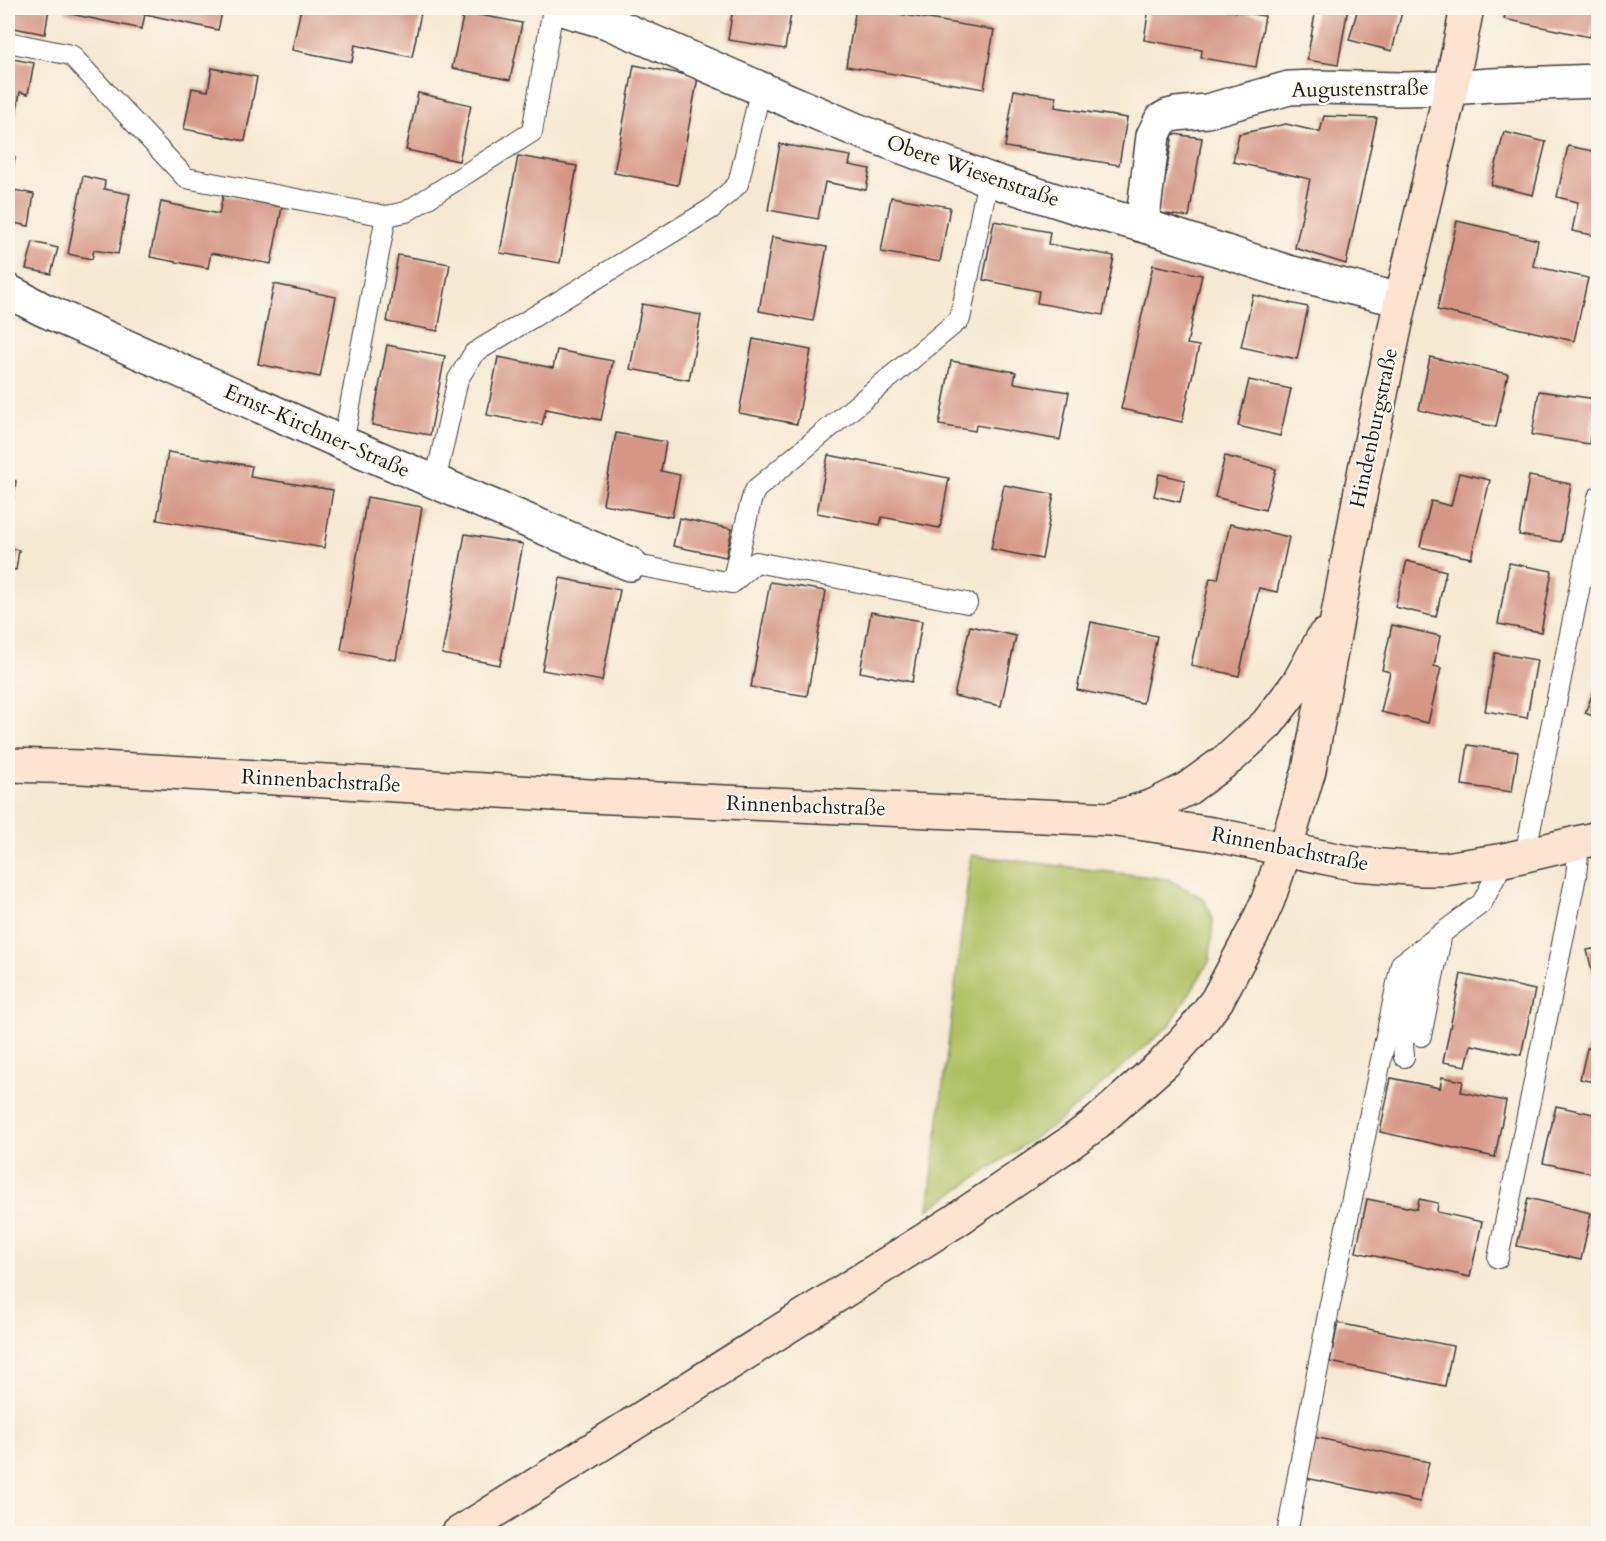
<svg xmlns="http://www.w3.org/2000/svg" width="1606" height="1541" font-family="Cardo,serif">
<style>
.green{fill:#aebf62;stroke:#656e3f;stroke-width:1.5}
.building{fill:#d59685}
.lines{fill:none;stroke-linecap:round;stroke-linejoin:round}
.lane-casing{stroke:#3d3b37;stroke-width:22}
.street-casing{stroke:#3d3b37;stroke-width:36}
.secondary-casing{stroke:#3d3b37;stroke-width:36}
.lane{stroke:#fff;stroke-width:20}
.street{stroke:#fff;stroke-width:33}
.secondary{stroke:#fde4d1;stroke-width:33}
.labels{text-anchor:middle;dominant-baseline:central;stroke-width:5;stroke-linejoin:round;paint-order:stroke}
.street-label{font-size:21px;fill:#1c1c1c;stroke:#fbf7ec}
</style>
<rect width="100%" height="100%" fill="#fbf7ec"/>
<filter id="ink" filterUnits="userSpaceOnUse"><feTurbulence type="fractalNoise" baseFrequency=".0167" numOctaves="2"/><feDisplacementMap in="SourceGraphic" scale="12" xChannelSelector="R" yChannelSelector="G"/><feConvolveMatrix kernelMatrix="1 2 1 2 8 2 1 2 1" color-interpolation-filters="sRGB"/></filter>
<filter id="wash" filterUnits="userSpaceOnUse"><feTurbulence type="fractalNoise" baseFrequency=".008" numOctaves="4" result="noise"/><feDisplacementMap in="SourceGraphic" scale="24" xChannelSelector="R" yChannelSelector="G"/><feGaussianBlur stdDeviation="1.35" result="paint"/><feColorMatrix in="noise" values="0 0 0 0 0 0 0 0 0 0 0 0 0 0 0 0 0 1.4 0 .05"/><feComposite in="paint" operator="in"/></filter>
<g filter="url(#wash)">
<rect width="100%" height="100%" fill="#f6e9d3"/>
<path class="green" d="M971,855L1168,879L1204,899L1213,919L1210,960L1170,1025L1061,1120L928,1210Z"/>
<g id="blocks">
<g class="building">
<path d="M8,8H49L45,34L8,27Z"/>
<path d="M67,8H223L218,30L145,14L142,29L66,13Z"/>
<path d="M301,8H422L412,57L355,45L352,62L292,50Z"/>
<path d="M733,8H792L785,49L728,40Z"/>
<path d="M856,8H864L994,30L984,89L846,66Z"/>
<path d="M1149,8H1212L1265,16L1256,67L1201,58L1202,50L1144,40Z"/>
<path d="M1316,8H1348L1338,65L1307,60Z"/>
<path d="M1358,8H1403L1392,51L1349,40Z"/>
<path d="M1507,8H1597L1590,37L1504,19Z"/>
<path d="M464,12L522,23L510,80L452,68Z"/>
<path d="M8,58L34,63L28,94L20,92L14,125L8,124Z"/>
<path d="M634,65L698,77L678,185L614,173Z"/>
<path d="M212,68L257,77L245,141L184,129L192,88L208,91Z"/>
<path d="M1014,90L1056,97L1055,107L1127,118L1119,165L1005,147Z"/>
<path d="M418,93L471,105L459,161L406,150Z"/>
<path d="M1324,116L1377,118L1346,264L1295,248L1310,179L1233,162L1239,134L1286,124L1320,132Z"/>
<path d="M1504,132L1546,142L1533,195L1491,185Z"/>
<path d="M1173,134L1202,138L1189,217L1159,213Z"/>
<path d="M780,144L851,156L849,165L870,169L866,190L825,182L818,219L768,210Z"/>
<path d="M1568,146L1598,152V236L1572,231L1578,202L1557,197Z"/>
<path d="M8,156L15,157L9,189L34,194L29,226L8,222Z"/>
<path d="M518,156L577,166L560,263L500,253Z"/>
<path d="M83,176L105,181L104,189L130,194L118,254L94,250L92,259L68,254Z"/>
<path d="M223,195L282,207L271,264L211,253L208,268L150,257L161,202L219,214Z"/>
<path d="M891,197L950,207L940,262L881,252Z"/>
<path d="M994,221L1050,232L1048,244L1114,256L1103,315L1037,303L1039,291L983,280Z"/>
<path d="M1457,221L1538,240L1533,266L1588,278L1574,341L1437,310Z"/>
<path d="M772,237L827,247L813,321L759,311Z"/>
<path d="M33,242L58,248L51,274L26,269Z"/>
<path d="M398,255L450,264L438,331L387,322Z"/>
<path d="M1153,265L1202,275L1187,344L1199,346L1182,422L1121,409Z"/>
<path d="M274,284L336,297L320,377L258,364Z"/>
<path d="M1253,295L1308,307L1297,359L1241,347Z"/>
<path d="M642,304L701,315L689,380L630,369Z"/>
<path d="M753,339L811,350L797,424L739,413Z"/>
<path d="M387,345L445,356L430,435L372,425Z"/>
<path d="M557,350L613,361L601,420L546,409L542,425L487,415L498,357L553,368Z"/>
<path d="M1430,357L1508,374L1496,427L1419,410Z"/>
<path d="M951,361L1016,372L1014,383L1069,392L1060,440L976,425L975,431L939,425Z"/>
<path d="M1249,380L1291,389L1280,436L1238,426Z"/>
<path d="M1539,391L1596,399L1589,444L1532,435Z"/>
<path d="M616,433L666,442L661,471L680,475L672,517L603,504Z"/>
<path d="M168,452L252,466L250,477L333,490L324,548L157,520Z"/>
<path d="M828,455L949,478L940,528L882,517L880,525L817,513Z"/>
<path d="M1225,456L1276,469L1265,510L1215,497Z"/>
<path d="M1459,473L1490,480L1471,558L1420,547L1431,501L1451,506Z"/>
<path d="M1159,474L1185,480L1180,502L1154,496Z"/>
<path d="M1529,476L1571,484L1561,542L1519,535Z"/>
<path d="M8,480L16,481L9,526L8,525Z"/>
<path d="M1004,485L1054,494L1042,559L991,549Z"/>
<path d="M367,497L422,507L396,660L341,650Z"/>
<path d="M679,518L732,529L726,557L673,546Z"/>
<path d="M1230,524L1289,537L1277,592L1259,588L1239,676L1191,665L1210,578L1218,579Z"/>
<path d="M465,534L523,544L500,665L442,654Z"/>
<path d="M8,548L19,550L16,570L8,569Z"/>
<path d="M1407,561L1446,571L1436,617L1395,607Z"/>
<path d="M1509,563L1552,571L1541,632L1498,624Z"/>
<path d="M560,578L620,590L602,681L542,670Z"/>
<path d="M770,582L826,591L807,696L751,687Z"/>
<path d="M871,612L922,621L912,682L860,672Z"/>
<path d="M1091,622L1157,636L1143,703L1077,690Z"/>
<path d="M1392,625L1440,636L1434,666L1441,668L1428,723L1381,712L1390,672L1382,670Z"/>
<path d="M970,626L1016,636L1001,706L954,696Z"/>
<path d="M1495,653L1537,660L1527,718L1485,711Z"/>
<path d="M1598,680V718L1585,713Z"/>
<path d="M1468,745L1518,752L1512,792L1462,785Z"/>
<path d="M1598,948V996L1587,950Z"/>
<path d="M1461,974L1535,990L1521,1055L1471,1045L1466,1066L1443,1062Z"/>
<path d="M1598,1041V1083L1580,1079L1587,1048L1596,1050Z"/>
<path d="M1442,1077L1463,1081L1461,1092L1506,1101L1495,1157L1380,1132L1391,1078L1440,1088Z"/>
<path d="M1556,1106L1598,1115V1140L1591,1173L1543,1163Z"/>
<path d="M1528,1198L1591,1213L1581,1260L1517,1246Z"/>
<path d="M1367,1199L1417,1209L1419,1199L1438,1203L1437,1212L1482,1222L1470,1277L1356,1252Z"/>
<path d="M1338,1323L1453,1346L1445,1386L1330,1362Z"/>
<path d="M1314,1437L1429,1462L1420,1502L1306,1478Z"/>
</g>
</g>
</g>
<g filter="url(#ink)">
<use href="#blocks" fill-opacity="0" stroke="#3d3b37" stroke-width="1.5"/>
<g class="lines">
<defs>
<g id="lane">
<path d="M8,42L71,55L186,178L386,216"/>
<path d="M343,443L386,216L406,212L532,132L553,8"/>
<path d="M435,482L458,379L474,353L711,209L738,184L761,88"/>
<path d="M630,564L732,583L756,562L967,603"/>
<path d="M732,583L750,505L753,495L756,489L960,319L988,179"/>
<path d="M1525,855L1598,497"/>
<path d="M1421,1036L1442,933"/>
<path d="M1404,1057L1403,1044L1422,948"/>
<path d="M1498,1258L1576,876L1579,843"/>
<path d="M1287,1534L1329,1309L1401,964L1482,903L1504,860"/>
</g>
<g id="street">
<path d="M558,8L607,22L854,129L988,179L1086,210L1142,225L1288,272L1401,300"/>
<path d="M1142,225L1153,136L1161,120L1168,116L1176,114L1207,111L1289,88L1318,87L1400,89L1451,88L1490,85L1598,81"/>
<path d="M8,291L42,309L343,443L630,564"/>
</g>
<g id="secondary">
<path d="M8,765L82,767L589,796L1110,819L1213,834L1356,864L1422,869H1445L1504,860L1598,838"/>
<path d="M1117,817L1153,806L1187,789L1231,757L1267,724L1299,682L1324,636"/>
<path d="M458,1534L955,1221L1067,1145L1093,1126L1165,1062L1195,1029L1217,1000L1256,927L1268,900L1285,850L1309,770L1365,469L1401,300L1451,88L1467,8"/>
</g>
</defs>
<use href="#lane" class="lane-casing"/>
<use href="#street" class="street-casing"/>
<use href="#secondary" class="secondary-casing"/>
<use href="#lane" class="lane"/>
<use href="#street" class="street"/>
<use href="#secondary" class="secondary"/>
</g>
</g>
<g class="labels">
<g class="street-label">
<text transform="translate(1360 89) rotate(-1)">Augustenstraße</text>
<text transform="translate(973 171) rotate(19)">Obere Wiesenstraße</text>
<text transform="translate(1374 428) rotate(-78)">Hindenburgstraße</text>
<text transform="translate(317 431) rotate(24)">Ernst-Kirchner-Straße</text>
<text transform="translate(321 781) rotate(3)">Rinnenbachstraße</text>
<text transform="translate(806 806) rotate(2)">Rinnenbachstraße</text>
<text transform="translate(1290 849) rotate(11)">Rinnenbachstraße</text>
</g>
</g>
<rect width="1606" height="1541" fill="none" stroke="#fbf7ec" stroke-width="30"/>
</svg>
